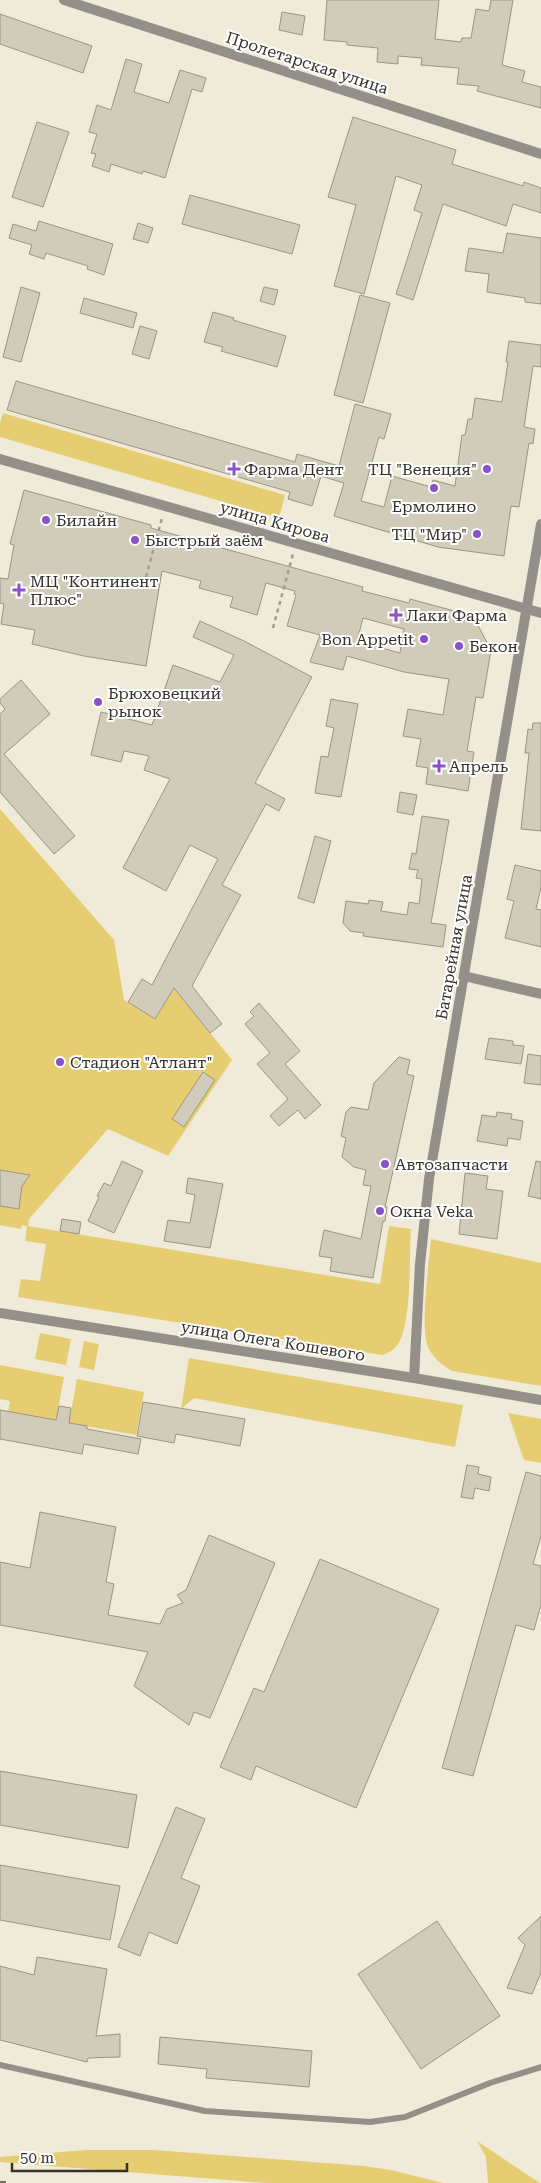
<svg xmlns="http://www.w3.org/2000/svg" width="541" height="2183" font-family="'Roboto Serif',serif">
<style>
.grass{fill:#e7cd71}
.building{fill:#d1ccba;stroke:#999583;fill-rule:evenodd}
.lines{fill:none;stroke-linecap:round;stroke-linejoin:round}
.path{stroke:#a09c8e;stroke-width:2.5;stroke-dasharray:4 4;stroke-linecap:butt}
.service{stroke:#929088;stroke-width:6}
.minor{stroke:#929088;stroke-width:10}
.tertiary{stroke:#929088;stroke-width:10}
.rail{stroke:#726f64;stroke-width:4;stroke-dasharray:6 6;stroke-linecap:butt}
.poi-dot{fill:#8b51c7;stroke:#fff;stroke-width:2}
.labels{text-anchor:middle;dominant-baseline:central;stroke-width:4;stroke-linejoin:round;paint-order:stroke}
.street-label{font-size:16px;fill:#34322b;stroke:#fff}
.poi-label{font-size:16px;fill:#34322b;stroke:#fff;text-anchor:start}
</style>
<rect width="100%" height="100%" fill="#f0ebd8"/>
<g class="grass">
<path d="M3,413L285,495L279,518L0,437V423Z"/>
<path d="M0,809L114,940L124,1000L155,1019L174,988L232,1060L168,1156L108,1129L29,1219L28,1226L380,1284L389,1226L411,1229C409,1256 412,1324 398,1344C394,1350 389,1353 382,1355L18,1297L21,1279L40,1281L46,1244L25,1241L27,1226L22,1225L21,1229L0,1225Z"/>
<path d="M431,1239L541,1263V1386L452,1371C442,1365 433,1358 428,1347C420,1330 429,1261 431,1239Z"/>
<path d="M40,1333L71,1339L66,1365L35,1359Z"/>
<path d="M84,1341L99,1344L94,1370L79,1367Z"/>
<path d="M189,1358L463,1405L455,1447L194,1398L181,1409Z"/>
<path d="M0,1365L64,1377L56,1420L8,1412L10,1401L0,1399Z"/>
<path d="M77,1379L144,1392L136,1435L69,1423Z"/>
<path d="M508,1413L541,1419V1463L524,1460Z"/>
<path d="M477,2141L540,2183H488L486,2157Z"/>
<path d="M86,2150H154L364,2166L391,2170L443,2183H267L0,2162V2157Z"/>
</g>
<g class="building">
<path d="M327,0H439L435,39L461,42L462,38H471L476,9L489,11L491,0H513L502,65L525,71L522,82L541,87V108L477,91L479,86L457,84L459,68L421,65L422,58L398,56V64L377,62L378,48L347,45V42L324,40Z"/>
<path d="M282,12L305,16L302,35L279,30Z"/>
<path d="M0,14L92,46L83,73L0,44Z"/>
<path d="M126,59L142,64L134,92L169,103L180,70L206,78L202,92L192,89L165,178L143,171L142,174L111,164L109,172L92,166L96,154L91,153L97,134L89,132L97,105L111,110Z"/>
<path d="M353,117L456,150L452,164L523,186L524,182L541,188V213L513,204L506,226L443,204L413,300L396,294L422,213L414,210L422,185L396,176L364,294L334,286L356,205L328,197Z"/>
<path d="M37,122L69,132L43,207L12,197Z"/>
<path d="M190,195L300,225L292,254L182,224Z"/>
<path d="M39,221L113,244L104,275L87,269L88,266L46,253L44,259L29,254L32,245L9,238L13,224L36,231Z"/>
<path d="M138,223L153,228L148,243L133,239Z"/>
<path d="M507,233L541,238V304L525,302V298L487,292L489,274L465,271L469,248L503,253Z"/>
<path d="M21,287L40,293L21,362L3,357Z"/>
<path d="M264,287L278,290L274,305L260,301Z"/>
<path d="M360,295L390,303L363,403L334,395Z"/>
<path d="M84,298L137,313L133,328L80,313Z"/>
<path d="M213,312L234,318L233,320L286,336L277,367L221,351L223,347L204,342Z"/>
<path d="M140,326L157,331L149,359L132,354Z"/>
<path d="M509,341L541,345V367L533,366L524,427L535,429L533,444L529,443L519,507L511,506L504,556L438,547L334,516L344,483L321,476L312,506L288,499L290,492L7,410L16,381L295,462L297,454L339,466L355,404L391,414L384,439L379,437L361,501L384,507L392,476L431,487L433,480L455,486L462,435H465L468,419H472L475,398L502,402L508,362H506Z"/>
<path d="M24,490L151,525V528L211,545L363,587L362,591L409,603L410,599L473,616L491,650L483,698L476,697L467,751L474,752L468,791L426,784L428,768L416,766L421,739L403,736L408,709L443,715L449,679L404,672L347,656L343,670L310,662L320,635L287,626L296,595L294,594L295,591L266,583L257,615L230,607L233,597L199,588L201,581L162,571L146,666L84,656L32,644L35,630L1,624L4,604L0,603V578L8,579L14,545L10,544ZM363,618L404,629L400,653L357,641Z"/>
<path d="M200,621L244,641L312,677L255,783L285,799L279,811L266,804L222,885L241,895L192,986L222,1024L210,1033L174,988L155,1019L128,1002L142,979L152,985L218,859L190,845L166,891L123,868L170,779L144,770L149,756L124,751L121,762L91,755L101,712L152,725L173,665L220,682L234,655L193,637Z"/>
<path d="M21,680L50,714L4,754L75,836L54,854L0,792V714L5,709L0,703V699Z"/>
<path d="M331,699L358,704L341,797L315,793L321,756L328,757L334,728L326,726Z"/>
<path d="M533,723H541V831L521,829L529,753H525L528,729L532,730Z"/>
<path d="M400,792L417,795L413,815L397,812Z"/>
<path d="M422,816L449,820L431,923L446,925L443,947L363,936L364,933L350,931L343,923L346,901L368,904L369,900L383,902L381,911L407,915L409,902L419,904L422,879L416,878L418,870L409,869L412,853L416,854Z"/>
<path d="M315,836L331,841L314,903L298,898Z"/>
<path d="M515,865L541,871V887L536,909L541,910V947L505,938L514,901L507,899Z"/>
<path d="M259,1003L300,1051L285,1064L321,1105L305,1119L298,1110L279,1126L270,1116L288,1099L257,1064L270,1053L245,1024L254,1016L250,1012Z"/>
<path d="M489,1038L513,1041V1045L524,1046L521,1064L485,1059Z"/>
<path d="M528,1054L541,1056V1085L524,1083Z"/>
<path d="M399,1057L410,1060L407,1074L414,1076L385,1207H387L385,1221H383L373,1278L330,1271L332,1258L319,1256L324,1230L361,1239L371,1186L363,1185L366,1170L354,1167L342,1157L346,1138L341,1136L346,1112L351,1107L368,1110L374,1083Z"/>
<path d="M203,1072L215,1080L184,1127L172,1119Z"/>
<path d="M497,1112L512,1114L511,1119L523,1121L520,1140L508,1138L507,1146L477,1141L482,1115L496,1117Z"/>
<path d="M122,1161L143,1171L114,1233L88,1221L99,1197L97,1196L104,1183L111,1186Z"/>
<path d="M536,1161L541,1162V1199L528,1196Z"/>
<path d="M0,1170L30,1175L22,1186L19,1209L0,1206Z"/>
<path d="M465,1173L488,1176L486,1189L503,1191L497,1239L459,1234Z"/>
<path d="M188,1178L223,1184L210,1248L164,1241L168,1220L190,1223L195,1195L186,1193Z"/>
<path d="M62,1219L81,1222L79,1234L60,1231Z"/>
<path d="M143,1402L245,1419L240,1446L176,1434L174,1443L137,1436Z"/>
<path d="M59,1406L71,1408L69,1423L87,1426V1429L141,1439L138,1454L84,1444L82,1454L0,1439V1410L56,1420Z"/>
<path d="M467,1465L479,1467L478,1474L491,1477L489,1491L475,1488L473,1499L461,1497Z"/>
<path d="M526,1472L541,1476V1536L533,1564L541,1566V1605L534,1630L516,1625L473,1776L442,1768Z"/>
<path d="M40,1512L116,1527L106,1582L114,1584L108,1615L160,1624L167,1609L183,1603L177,1595L186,1590L209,1535L275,1563L210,1718L194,1712L189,1725L134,1686L148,1652L0,1625V1562L30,1568Z"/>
<path d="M320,1559L439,1609L356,1808L256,1766L251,1780L220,1767L254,1688L264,1692Z"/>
<path d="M0,1771L137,1795L128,1848L0,1825Z"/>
<path d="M176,1807L205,1819L181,1878L200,1886L177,1944L149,1932L140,1956L118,1947Z"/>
<path d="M0,1865L120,1886L110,1940L0,1920Z"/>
<path d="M541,1916V1973L532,1994L507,1988L525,1945L518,1938Z"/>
<path d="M437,1921L500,2016L421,2069L358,1974Z"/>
<path d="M37,1957L107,1969L96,2036L120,2034V2057L88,2058L87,2062L0,2040V1966L34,1975Z"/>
<path d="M160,2037L312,2051L309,2087L206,2078L207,2069L158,2064Z"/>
</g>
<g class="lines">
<g class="path">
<path d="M146,577L162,518"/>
<path d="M273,628L293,554"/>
</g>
<path class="service" d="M0,2065L205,2111L370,2122L405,2117L490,2083L541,2067"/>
<g class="minor">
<path d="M64,0L541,154"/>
<path d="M0,459L541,613"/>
<path d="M464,976L541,994"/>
<path d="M414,1378L420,1264L429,1179L541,524"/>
</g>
<path class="tertiary" d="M0,1313L414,1378L541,1400"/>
<path class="rail" d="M0,2183H6"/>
</g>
<g class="poi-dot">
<path d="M231.5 461.5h5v5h5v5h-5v5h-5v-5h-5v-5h5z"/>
<circle cx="487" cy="469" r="5"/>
<circle cx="434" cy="488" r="5"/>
<circle cx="46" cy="520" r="5"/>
<circle cx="477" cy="534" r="5"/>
<circle cx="135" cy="540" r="5"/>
<path d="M16.5 582.5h5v5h5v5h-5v5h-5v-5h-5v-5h5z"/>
<path d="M393.5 607.5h5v5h5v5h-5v5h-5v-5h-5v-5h5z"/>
<circle cx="424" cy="639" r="5"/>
<circle cx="459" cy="646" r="5"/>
<circle cx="98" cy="702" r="5"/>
<path d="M436.5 758.5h5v5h5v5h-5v5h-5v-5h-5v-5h5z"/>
<circle cx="60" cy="1062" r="5"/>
<circle cx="385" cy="1164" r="5"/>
<circle cx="380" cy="1211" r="5"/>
</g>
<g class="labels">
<g class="street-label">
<text transform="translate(307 63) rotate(18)">Пролетарская улица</text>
<text transform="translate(275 522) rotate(16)">улица Кирова</text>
<text transform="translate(454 947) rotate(-80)">Батарейная улица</text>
<text transform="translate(273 1341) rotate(9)">улица Олега Кошевого</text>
</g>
<g class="poi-label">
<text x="244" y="469">Фарма Дент</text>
<text x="477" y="469" text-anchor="end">ТЦ "Венеция"</text>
<text x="434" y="506" text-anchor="middle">Ермолино</text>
<text x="56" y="520">Билайн</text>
<text x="467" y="534" text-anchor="end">ТЦ "Мир"</text>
<text x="145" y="540">Быстрый заём</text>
<text x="30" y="581">МЦ "Континент<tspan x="30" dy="18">Плюс"</tspan></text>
<text x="406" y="615">Лаки Фарма</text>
<text x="414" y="639" text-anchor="end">Bon Appetit</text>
<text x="469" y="646">Бекон</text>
<text x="108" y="693">Брюховецкий<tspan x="108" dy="18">рынок</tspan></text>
<text x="449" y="766">Апрель</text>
<text x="70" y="1062">Стадион "Атлант"</text>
<text x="395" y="1164">Автозапчасти</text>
<text x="390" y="1211">Окна Veka</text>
</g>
</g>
<path d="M12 2163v8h115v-8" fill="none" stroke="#34322b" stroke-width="2.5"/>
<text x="20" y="2163" font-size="15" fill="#34322b" stroke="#ffffff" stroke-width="4" paint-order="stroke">50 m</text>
</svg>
